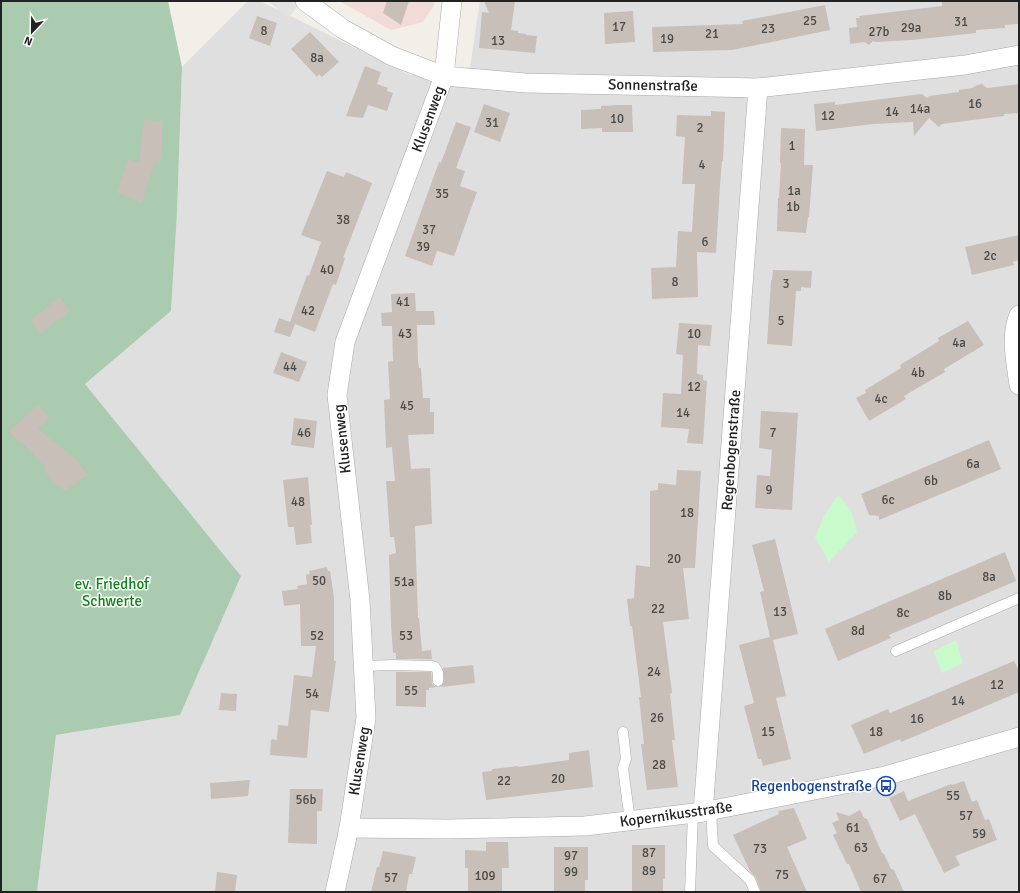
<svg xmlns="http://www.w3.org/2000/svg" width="1020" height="893" font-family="Signika,sans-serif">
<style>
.residential{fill:#e0dfdf}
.commercial{fill:#f2dad9}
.cemetery{fill:#aacbaf}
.park{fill:#c8facc}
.parking{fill:#e2e2e2}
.building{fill:#c7bfb8}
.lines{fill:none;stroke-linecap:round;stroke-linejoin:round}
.service-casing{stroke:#a9a9a9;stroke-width:11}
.minor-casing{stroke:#a9a9a9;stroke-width:20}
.service{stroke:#fff;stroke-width:10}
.minor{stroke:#fff;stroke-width:19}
.labels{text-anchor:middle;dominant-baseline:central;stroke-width:3;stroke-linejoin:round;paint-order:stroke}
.number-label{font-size:13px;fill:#4b4948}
.street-label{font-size:15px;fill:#222;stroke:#fff}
.park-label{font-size:15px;fill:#0c8416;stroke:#fff}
.transit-label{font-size:15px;fill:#164399;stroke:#fff;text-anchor:end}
</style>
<rect width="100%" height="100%" fill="#f2efe9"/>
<path class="residential" d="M248,1H260L410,75L470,67L480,1H1019V892H37L56,735L180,715L241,576L85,384L171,311L177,213L182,67Z"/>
<path class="commercial" d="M339,1H434V5L423,22L391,30Z"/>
<path class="cemetery" d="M1,1H168L182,67L177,213L171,311L85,384L241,576L180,715L56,735L37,892H1Z"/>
<g class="park">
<path d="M838,495L851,510L857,532L829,562L815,537L824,516Z"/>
<path d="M956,640L963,663L942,673L933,651Z"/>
</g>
<path class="parking" d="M268,1H302L288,18Z"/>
<g class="building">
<path d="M387,1H409L401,25L383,13Z"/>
<path d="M484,1H515L511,30L518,31V33L526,34V35L537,36L535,53L479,48L482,12L489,13Z"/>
<path d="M942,1H1019V24L1005,25V28L976,30V33L912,40L875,42L873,41L869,45L865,42L850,44L849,28L857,27L856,18H860L859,16L942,6Z"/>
<path d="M825,5L830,30L732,50L653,52L652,27L743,24L742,21Z"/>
<path d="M633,11L635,42L605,44L604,13Z"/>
<path d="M257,16L277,23L270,46L249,38Z"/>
<path d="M310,32L339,62L322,77L319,74L317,77L291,49Z"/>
<path d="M365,66L381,72L377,84L388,88L387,91L393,93L387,111L368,105L363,118L346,116Z"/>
<path d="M982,84L987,88L1019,84V113L1004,114V116L942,124L939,127L929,118L914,136L913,122L873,124L816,131L814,104L835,102V105L922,94L927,98L929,96L959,92V90L972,88L977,85Z"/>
<path d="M484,104L510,113L500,142L474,132Z"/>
<path d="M619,105H632L633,132H602V128L581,129V110L601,109V106Z"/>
<path d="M711,111L725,112L723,161H722L720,186L716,253L697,252L698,297L652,299L651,268L676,267L678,231L692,232L695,184H682L685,137L676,136L677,115L711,116Z"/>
<path d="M144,120L163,121L160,165L154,163L142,203L135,201V199L117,193L128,159L139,163Z"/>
<path d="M456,122L471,127L456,168L465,171L460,186L477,192L454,256L437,251L432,266L405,256L439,162L441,163Z"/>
<path d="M781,128L805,129L804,165H813L809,217H808L806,233L777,231L778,198H779L781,163H780Z"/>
<path d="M327,171L344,177L346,172L372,183L343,258H345L336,285L333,284L315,332L295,324L290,337L274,332L279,318L290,322L307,275L309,276L321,242L301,235Z"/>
<path d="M1019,235V260L1013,262L1014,265L972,275L965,247Z"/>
<path d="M773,270L812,271L811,288L801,287V291H796L792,346L767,344L771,280H772Z"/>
<path d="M415,293L416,311H434L435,325H417L418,360L419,368H421L423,398H430V412H434V434L408,435L411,469L430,468L432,524L415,526L418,618H419L422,651L431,650L432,659H396V653H393L391,624L389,555L396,553L394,537H390L386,481H395L392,447L386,448L384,400L390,399L388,362L393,361L392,326H382L381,313L392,312L391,294Z"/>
<path d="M60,297L70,311L40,334L30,320Z"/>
<path d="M968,321L984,345L944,369L945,372L904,396L906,399L869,421L856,398L866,393L865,390L901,368L900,365L939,341L938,338Z"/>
<path d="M679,323L712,325L710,346L698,345L697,374L703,375V380L707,381L703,444L687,443L689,429L661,427L663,393L681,394L683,355L676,354Z"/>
<path d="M281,352L307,362L299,382L273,373Z"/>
<path d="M38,405L50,418L38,429L77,460L88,475L64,491L53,482L44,470L46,468L22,443L20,444L9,431Z"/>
<path d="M761,411L798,413L792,510L755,508L757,475L770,476L772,450L759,448Z"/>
<path d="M294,418L317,421L314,448L291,445Z"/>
<path d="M989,440L1001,469L879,520V516L869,515L861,494Z"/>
<path d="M677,470L701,471L695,568H683L689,619L663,622L672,693L670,694L675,740H672L678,787L647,790L641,744H644L639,697H641L632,626H630L627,599L634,598L636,565L650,567V491L658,490V483L676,485Z"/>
<path d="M308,477L312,525H310L312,543L296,545L294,527H288L283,480Z"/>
<path d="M775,539L798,634L773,640L786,696L776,698L791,759L763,766L761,759H758L744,706L754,703L739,645L770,637L760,592L764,591L752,545Z"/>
<path d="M1005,552L1016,581L889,635L891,638L838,661L825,629Z"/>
<path d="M327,567L328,571H330L334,597V661H336L329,712L311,710L307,758L270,755L271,741L272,739L277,740L278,725L288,726L294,675L312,677L316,646H301L300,604L284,606L282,591L298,589L297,586L307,584L306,575L310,574L309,571Z"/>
<path d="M1014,661L1019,671V692L901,742L900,739L864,754L851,725L888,709L890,713Z"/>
<path d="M473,665L475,683L441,687L444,681L443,668Z"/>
<path d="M396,672H431L432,684L436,687L429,688V690H426V707L396,706Z"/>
<path d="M221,693L237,694L236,711L219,710Z"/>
<path d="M589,750L593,787L486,800L482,772L492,771V769L518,766V767L569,760V753Z"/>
<path d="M250,780L248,796L211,799L210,783Z"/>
<path d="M964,781L972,802L977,800L985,820L989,819L997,840L955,856L960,865L944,873L915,814L900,821L889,798L904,791L908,801L951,784L952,785Z"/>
<path d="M290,789H323L322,811H317V844L288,843Z"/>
<path d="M794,808L807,839L787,847L807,892H761L756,878L750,871L733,835L779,814L778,811Z"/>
<path d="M860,810L864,818L867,819L882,853L884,854L891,869L894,870L904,892H861L849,864H847L833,835L837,833L832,823L839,820L836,812L849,816Z"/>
<path d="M486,842H508L509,868H502V892H468V868H465V850L486,851Z"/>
<path d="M632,845H665V879H663V892H632Z"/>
<path d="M554,847H588V880H585V892H554Z"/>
<path d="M383,851L416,857L412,874H409L406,892H371L377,867H379Z"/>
<path d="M217,872L237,875L235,892H215Z"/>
</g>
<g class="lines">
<defs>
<g id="service">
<path d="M896,651L1019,598"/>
<path d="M364,666L393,665L432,666L435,667L438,672V681"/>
<path d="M623,732L626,759L623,768L630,821"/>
<path d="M711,810L713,846L750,880L755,892"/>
<path d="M690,892L693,813"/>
</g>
<g id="minor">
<path d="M305,1L343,29L392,56L444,76L526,83L758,88L965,65L1019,55"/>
<path d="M1019,315C1010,336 1016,362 1019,385"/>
<path d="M703,812L758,88"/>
<path d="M349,828L448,829L585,826L703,812L885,776L1019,737"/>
<path d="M335,892L349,828L366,718L360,600L337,395L345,342L444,76L452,1"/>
</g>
</defs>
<use href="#service" class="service-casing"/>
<use href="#minor" class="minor-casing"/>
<use href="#service" class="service"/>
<use href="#minor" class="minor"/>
</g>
<defs>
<symbol id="bus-ring" viewBox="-11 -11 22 22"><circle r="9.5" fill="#fff" stroke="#1a4fb4" stroke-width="1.5"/><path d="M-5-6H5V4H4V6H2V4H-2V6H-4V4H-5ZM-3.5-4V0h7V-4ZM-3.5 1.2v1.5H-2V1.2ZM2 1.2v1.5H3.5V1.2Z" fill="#1a4fb4"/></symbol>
</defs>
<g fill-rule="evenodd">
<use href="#bus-ring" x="875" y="775" width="22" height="22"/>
</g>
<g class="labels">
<g class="number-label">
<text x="810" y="21">25</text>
<text x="961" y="22">31</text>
<text x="619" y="27">17</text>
<text x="911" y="28">29a</text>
<text x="768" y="29">23</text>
<text x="264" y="31">8</text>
<text x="879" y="32">27b</text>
<text x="712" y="34">21</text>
<text x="667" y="39">19</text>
<text x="498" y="41">13</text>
<text x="317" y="58">8a</text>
<text x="975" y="104">16</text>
<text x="920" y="109">14a</text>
<text x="892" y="112">14</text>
<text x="828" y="116">12</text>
<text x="617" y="119">10</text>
<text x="492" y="123">31</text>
<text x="700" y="128">2</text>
<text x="792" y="146">1</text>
<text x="702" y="165">4</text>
<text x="794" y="191">1a</text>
<text x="442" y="194">35</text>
<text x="793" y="207">1b</text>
<text x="343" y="220">38</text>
<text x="429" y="230">37</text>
<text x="705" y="242">6</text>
<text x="423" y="247">39</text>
<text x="990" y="256">2c</text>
<text x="327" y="270">40</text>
<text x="675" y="282">8</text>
<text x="786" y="284">3</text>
<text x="403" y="302">41</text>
<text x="308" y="311">42</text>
<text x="781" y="321">5</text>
<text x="405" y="334">43</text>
<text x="694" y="334">10</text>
<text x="959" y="343">4a</text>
<text x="290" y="367">44</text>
<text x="918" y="373">4b</text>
<text x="694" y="387">12</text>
<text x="881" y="399">4c</text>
<text x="407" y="406">45</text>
<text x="683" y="413">14</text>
<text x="304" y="433">46</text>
<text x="773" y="433">7</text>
<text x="973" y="464">6a</text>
<text x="931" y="481">6b</text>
<text x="769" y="490">9</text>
<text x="888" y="500">6c</text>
<text x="298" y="502">48</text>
<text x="687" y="513">18</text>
<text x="674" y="559">20</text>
<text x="989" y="577">8a</text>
<text x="319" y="581">50</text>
<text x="404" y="582">51a</text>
<text x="945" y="596">8b</text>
<text x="658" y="609">22</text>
<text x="780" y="612">13</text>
<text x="903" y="613">8c</text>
<text x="858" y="631">8d</text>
<text x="317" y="636">52</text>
<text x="406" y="636">53</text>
<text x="654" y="672">24</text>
<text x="997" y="685">12</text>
<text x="411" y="691">55</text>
<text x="312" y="694">54</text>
<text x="958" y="701">14</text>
<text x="657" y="718">26</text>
<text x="917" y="719">16</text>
<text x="768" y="732">15</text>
<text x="876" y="732">18</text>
<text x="659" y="765">28</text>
<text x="558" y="779">20</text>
<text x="504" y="781">22</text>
<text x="953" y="796">55</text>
<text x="306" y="800">56b</text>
<text x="966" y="816">57</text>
<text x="853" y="828">61</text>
<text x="979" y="834">59</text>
<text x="861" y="848">63</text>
<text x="760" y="849">73</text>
<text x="649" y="853">87</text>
<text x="571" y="856">97</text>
<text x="649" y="871">89</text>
<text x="571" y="872">99</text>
<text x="782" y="875">75</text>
<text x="485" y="876">109</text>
<text x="391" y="878">57</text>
<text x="880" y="879">67</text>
</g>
<g class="street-label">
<text transform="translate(653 85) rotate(1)">Sonnenstraße</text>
<text transform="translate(428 119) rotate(-70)">Klusenweg</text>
<text transform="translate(342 439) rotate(-96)">Klusenweg</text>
<text transform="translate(731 450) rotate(-86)">Regenbogenstraße</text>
<text transform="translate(359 761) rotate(-81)">Klusenweg</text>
<text transform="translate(676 814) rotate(-8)">Kopernikusstraße</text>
</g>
<g class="park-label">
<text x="112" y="584">ev. Friedhof<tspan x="112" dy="17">Schwerte</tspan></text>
</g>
<g class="transit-label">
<text x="872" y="786">Regenbogenstraße</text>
</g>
</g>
<rect width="1020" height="893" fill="none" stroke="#222222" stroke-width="4"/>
<g transform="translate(32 32) rotate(202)" stroke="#ffffff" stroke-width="3" paint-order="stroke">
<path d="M0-3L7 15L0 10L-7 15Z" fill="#222222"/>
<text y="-6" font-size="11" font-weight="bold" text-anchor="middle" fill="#222222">N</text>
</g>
</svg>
